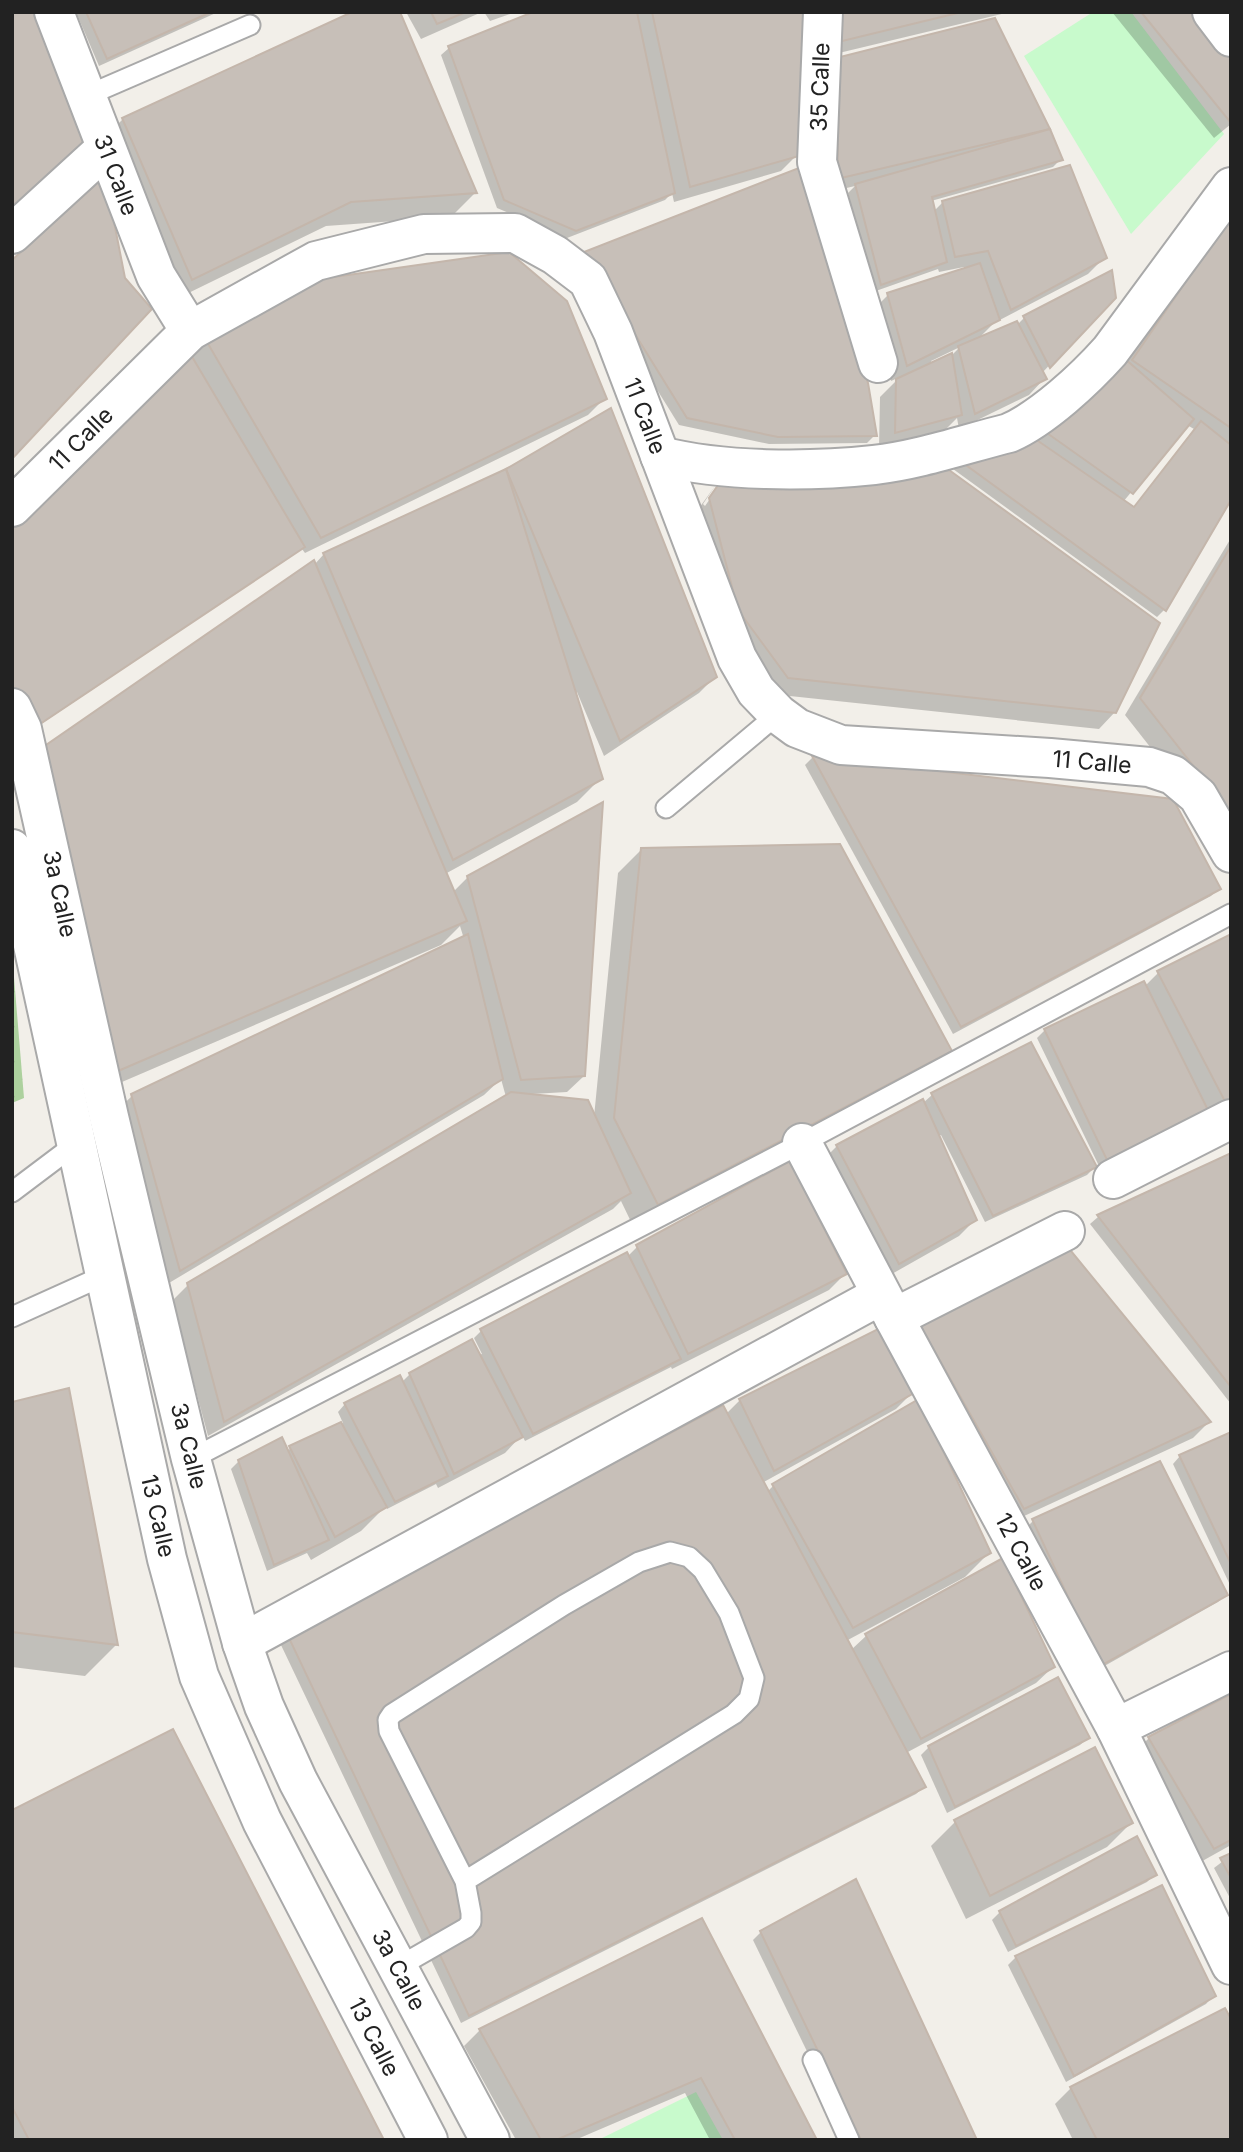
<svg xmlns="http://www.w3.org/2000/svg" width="1243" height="2152" font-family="Inter,sans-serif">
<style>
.forest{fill:url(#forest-firs)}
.park{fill:#c8facc}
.shadow{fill:#0003;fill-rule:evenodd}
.building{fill:#c7bfb8;stroke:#c4b6ab;stroke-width:2}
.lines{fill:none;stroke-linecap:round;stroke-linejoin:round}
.service-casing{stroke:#a9a9a9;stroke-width:23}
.minor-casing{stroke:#a9a9a9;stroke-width:42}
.tertiary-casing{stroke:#a9a9a9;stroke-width:42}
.service{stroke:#fff;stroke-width:19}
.minor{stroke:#fff;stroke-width:38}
.tertiary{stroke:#fff;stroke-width:38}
.labels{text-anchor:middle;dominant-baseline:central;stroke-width:5;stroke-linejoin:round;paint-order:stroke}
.street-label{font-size:23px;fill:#222;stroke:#fff}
</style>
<defs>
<pattern id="forest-firs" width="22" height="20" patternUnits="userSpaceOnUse" patternTransform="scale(1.75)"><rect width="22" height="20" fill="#add19e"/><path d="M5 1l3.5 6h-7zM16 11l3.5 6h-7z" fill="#95b388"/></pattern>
</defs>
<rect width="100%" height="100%" fill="#f2efe9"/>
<path class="forest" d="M12,953L24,1098L12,1103Z"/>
<g class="park">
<path d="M1093,12H1131L1224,134L1131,234L1024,56Z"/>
<path d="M696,2092L723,2140H598Z"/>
</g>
<g class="shadow">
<path d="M76,12H218L99,66Z"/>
<path d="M406,12H482L421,39Z"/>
<path d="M484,12H516L490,21Z"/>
<path d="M538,12H802L797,155L781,171L674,202L672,193L665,200L567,238L497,208L441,55L449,48Z"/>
<path d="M820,12H1010L818,58Z"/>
<path d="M1112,12H1205L1231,46V124L1214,138Z"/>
<path d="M994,20L1061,159L1053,167L931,201L933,212L942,203L1105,257L1088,274L994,323L977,340L1017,325L1025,317L1114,297L1042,373L1045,378L1029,395L959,429L957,418L944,431L879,448L880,397L900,377L891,381L872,311L888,295L965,270L964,267L939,272L938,269L873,292L848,193L855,186L821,194L825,75ZM960,347L952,355L932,364L931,361Z"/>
<path d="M123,119L475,193L451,217L326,226L168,303L99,143Z"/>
<path d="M803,168L875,435L867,443L769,444L679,425L577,261L585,253Z"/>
<path d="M1231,211V496L1164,610L1157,617L953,469L960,462L1127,363ZM1187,425L1194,429L1133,509L1123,502Z"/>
<path d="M201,331L604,399L588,415L305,553L302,549L23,736Z"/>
<path d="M610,410L715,677L699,693L604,756L577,692L574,693L601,778L577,802L445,874L453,892L468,877L584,1076L567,1092L532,1094V1096L594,1117L618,873L642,849L950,1050L926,1074L634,1228L621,1201L613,1209L208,1436L172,1301L188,1285L506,1097L501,1079L484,1095L164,1286L115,1112L132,1096L464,939L460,926L441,945L94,1094L12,778L37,753L314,565L324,554L507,471Z"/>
<path d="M729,472L1115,712L1099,729L771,694L694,515L715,486L703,504L705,506L719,486H715Z"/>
<path d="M1231,538V850L1125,715Z"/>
<path d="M813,757L1172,801L1218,889L1211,896L953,1034L805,765Z"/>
<path d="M1231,935V1113L1099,1166L1037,1038L1045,1030L1145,986L1158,973Z"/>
<path d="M932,1095L1095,1167L1087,1175L985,1222L941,1135L938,1136L975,1220L959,1236L883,1279L821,1162L837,1146L923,1103Z"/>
<path d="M1231,1154V1404L1090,1224L1098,1217Z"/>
<path d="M637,1247L845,1274L829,1290L672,1369L671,1367L525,1441L522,1435L505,1453L438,1488L436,1484L387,1509L386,1506L361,1531L311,1560L307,1553L267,1571L231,1469L239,1461L286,1451L343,1423L338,1412L345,1404L402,1382L410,1374L482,1354L474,1338L481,1331L628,1256Z"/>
<path d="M914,1315L1209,1422L1193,1438L1007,1524Z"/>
<path d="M912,1393L896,1409L762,1483L767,1492L773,1486L989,1553L965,1577L846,1641L851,1650L866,1636L1053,1667L1036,1683L906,1753L924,1787L916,1794L461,2023L281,1645L289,1638L726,1414L740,1400Z"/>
<path d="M12,1404L116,1645L85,1676L12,1667Z"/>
<path d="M1231,1434V1587L1173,1464L1180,1456Z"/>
<path d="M1033,1521L1226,1594L1218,1602L1092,1673L1026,1528Z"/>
<path d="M1231,1696V1845L1197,1864L1133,1754L1149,1738Z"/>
<path d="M1088,1738L1080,1745L947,1813L921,1755L929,1747Z"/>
<path d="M12,1812L382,2140H12Z"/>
<path d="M955,1822L1131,1823L1107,1847L966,1919L931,1846Z"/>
<path d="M1231,1855V1900L1214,1868Z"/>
<path d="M1155,1874L1147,1882L1008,1952L992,1920L1000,1912Z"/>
<path d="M701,1921L815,2140H710L685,2093L575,2140H516L464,2046L480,2030Z"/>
<path d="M761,1932L975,2140H850L753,1940Z"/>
<path d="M1016,1957L1213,1996L1206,2004L1066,2082L1008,1965Z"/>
<path d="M1071,2088L1231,2140H1073L1055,2104Z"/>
</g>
<g class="building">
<path d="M12,12H38L89,145L12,218Z"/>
<path d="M86,12H211L107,59Z"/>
<path d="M352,12H400L477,193L351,202L192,280L122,118Z"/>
<path d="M431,12H466L437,24Z"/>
<path d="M533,12H637L675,193L576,231L504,200L448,46Z"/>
<path d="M652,12H804L799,156L690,187Z"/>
<path d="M835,12H962L834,43Z"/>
<path d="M1141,12H1207L1231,43V123Z"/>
<path d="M995,18L1050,129L837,179L840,57Z"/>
<path d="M1050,129L1063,160L932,197L947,262L881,285L855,184Z"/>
<path d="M1070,165L1107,258L1011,310L988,251L955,257L942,201Z"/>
<path d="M804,166L868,383L877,436L778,437L687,418L584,252Z"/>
<path d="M105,176L125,278L152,309L12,459V260Z"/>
<path d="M1231,216V428L1132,360Z"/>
<path d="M509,252L567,301L607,399L321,538L200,330L320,279Z"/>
<path d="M980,263L1000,320L907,366L887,293Z"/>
<path d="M1112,270L1116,298L1050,368L1023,316Z"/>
<path d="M1017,321L1047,379L975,414L958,346Z"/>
<path d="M1116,351L1194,419L1133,494L1037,426Z"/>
<path d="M952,353L962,415L895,433L896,379Z"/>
<path d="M191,355L305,547L31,730L12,695V527Z"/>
<path d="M611,408L717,677L620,741L506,469Z"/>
<path d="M1201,421L1231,445V500L1166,611L959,460L1028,434L1134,507Z"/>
<path d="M506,469L603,779L453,860L323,553Z"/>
<path d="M949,470L1160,623L1116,713L788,678L738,610L709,498L728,471Z"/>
<path d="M1231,546V814L1140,698Z"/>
<path d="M314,560L467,921L118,1071L36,752Z"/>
<path d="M812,756L1173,799L1221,889L961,1027Z"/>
<path d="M603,802L585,1076L521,1080L467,876Z"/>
<path d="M840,844L952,1051L658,1205L614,1118L641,848Z"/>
<path d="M468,934L503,1079L180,1271L131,1094Z"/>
<path d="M1231,934V1108L1229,1109L1157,971Z"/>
<path d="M1144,981L1209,1112L1107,1160L1044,1029Z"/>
<path d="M1031,1042L1097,1167L993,1216L931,1093Z"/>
<path d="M511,1092L588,1100L631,1193L224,1422L187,1283Z"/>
<path d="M923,1099L977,1220L899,1264L836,1145Z"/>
<path d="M1231,1153V1387L1097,1215Z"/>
<path d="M790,1161L847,1274L688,1354L636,1245Z"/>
<path d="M1062,1240L1211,1422L1024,1509L913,1313Z"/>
<path d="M627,1252L681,1359L533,1434L480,1329Z"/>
<path d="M882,1327L914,1393L774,1471L739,1399Z"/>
<path d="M472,1339L523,1437L454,1474L409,1373Z"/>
<path d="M400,1375L448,1476L395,1502L344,1403Z"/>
<path d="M69,1388L118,1645L12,1632V1402Z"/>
<path d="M919,1399L991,1553L853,1628L772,1484Z"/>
<path d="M723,1405L926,1787L469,2016L288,1636Z"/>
<path d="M341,1422L387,1507L335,1537L289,1446Z"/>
<path d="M1231,1432V1564L1179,1455Z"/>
<path d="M282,1437L329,1540L274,1565L238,1460Z"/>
<path d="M1160,1461L1228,1595L1100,1666L1032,1519Z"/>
<path d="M1003,1558L1055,1667L921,1739L865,1634Z"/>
<path d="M1058,1677L1090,1738L955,1807L928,1746Z"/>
<path d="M1231,1694V1840L1214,1849L1148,1737Z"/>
<path d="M173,1729L384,2140H29L12,2107V1810Z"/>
<path d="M1095,1747L1133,1823L990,1896L954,1820Z"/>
<path d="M1137,1836L1157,1875L1016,1946L999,1911Z"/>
<path d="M1231,1853V1878L1220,1858Z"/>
<path d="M856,1879L977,2140H861L760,1931Z"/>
<path d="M1162,1885L1216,1996L1074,2076L1015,1956Z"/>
<path d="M702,1918L817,2140H735L701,2078L556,2140H541L479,2029Z"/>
<path d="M1225,2008L1231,2019V2140H1097L1070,2087Z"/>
</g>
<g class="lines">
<defs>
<g id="service">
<path d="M86,96L250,25"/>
<path d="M666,808L778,714"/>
<path d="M12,1192L81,1140"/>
<path d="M12,1317L105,1275"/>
<path d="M191,1459L802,1143L1231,914"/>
<path d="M398,1967L466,1928L471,1922V1913L465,1881L389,1731L388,1720L392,1714L564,1605L639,1562L670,1552L689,1557L703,1570L729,1613L754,1678L749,1699L734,1714L465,1881"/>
<path d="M813,2060L849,2140"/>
</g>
<g id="minor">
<path d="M54,12L156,276L190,331"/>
<path d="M823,12L817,162L878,363"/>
<path d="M1212,12L1231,37"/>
<path d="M12,234L106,148"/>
<path d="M660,456C724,472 808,472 874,465C919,460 965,444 1009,433C1043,418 1085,379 1110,351L1231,187"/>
<path d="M12,507L190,331L316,261L424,234L515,233L555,255L588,280L613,332L737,658L756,691L778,714L797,728L841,745L1050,758L1149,767L1173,775L1198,796L1231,853"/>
<path d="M802,1143L894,1318L1116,1728L1231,1965"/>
<path d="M1113,1179L1231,1119"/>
<path d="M894,1318L1065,1231"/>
<path d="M242,1643L881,1295"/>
<path d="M1116,1728L1231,1671"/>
</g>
<g id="tertiary">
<path d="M12,708L22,729L109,1117L191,1459L242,1643L264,1706L298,1781L490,2140"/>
<path d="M12,849L167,1559L199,1676L262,1821L428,2140"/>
</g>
</defs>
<use href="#service" class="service-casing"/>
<use href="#minor" class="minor-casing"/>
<use href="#tertiary" class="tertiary-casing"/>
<use href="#service" class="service"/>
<use href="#minor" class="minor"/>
<use href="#tertiary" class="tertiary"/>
</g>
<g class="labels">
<g class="street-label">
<text transform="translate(820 87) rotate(-88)">35 Calle</text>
<text transform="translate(116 175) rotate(69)">31 Calle</text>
<text transform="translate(645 416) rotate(69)">11 Calle</text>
<text transform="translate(81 439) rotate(-45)">11 Calle</text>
<text transform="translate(1092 762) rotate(5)">11 Calle</text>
<text transform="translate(60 894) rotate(78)">3a Calle</text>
<text transform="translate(189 1446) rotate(76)">3a Calle</text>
<text transform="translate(158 1516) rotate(77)">13 Calle</text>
<text transform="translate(1021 1552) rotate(62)">12 Calle</text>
<text transform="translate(399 1970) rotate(62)">3a Calle</text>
<text transform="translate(374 2037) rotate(63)">13 Calle</text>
</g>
</g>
<rect width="1243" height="2152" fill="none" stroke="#222222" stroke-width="28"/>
</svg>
